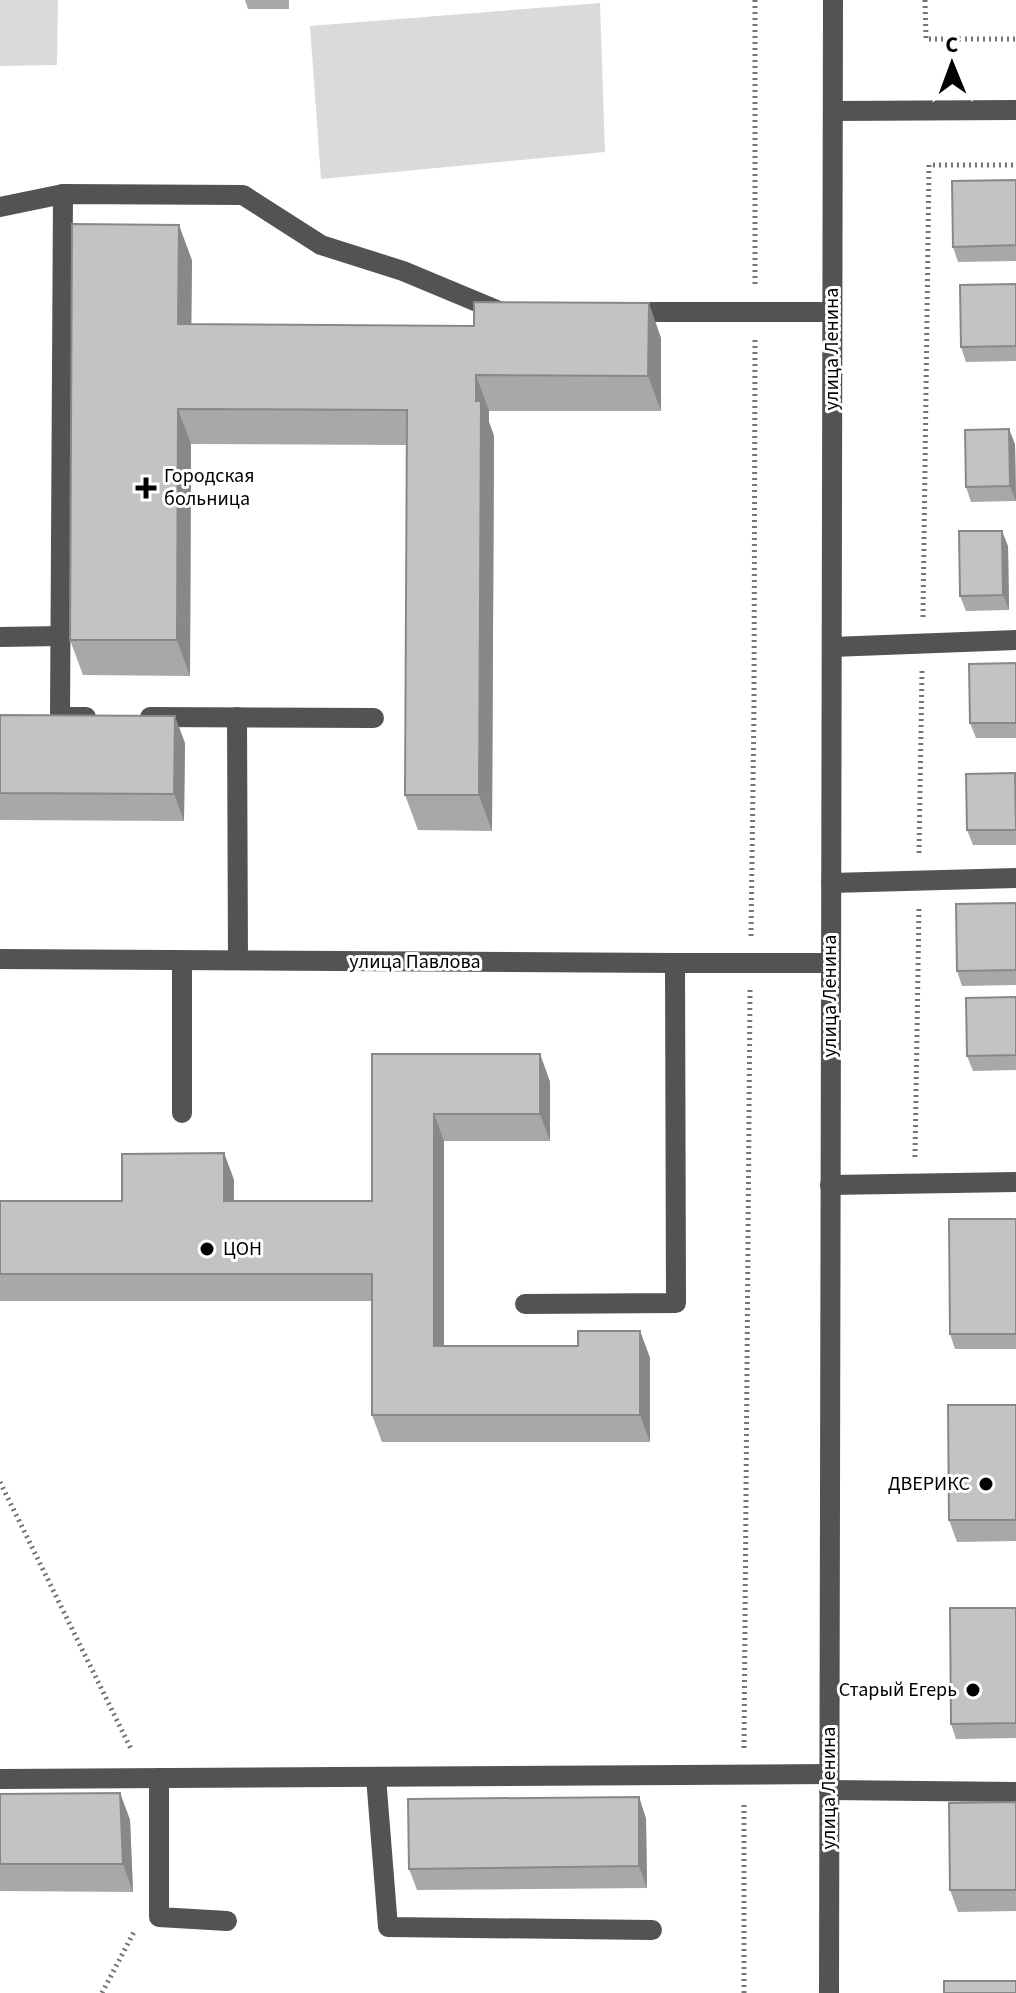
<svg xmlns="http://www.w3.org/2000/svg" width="1016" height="1993" font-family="'Source Sans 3',sans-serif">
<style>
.green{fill:#dadada}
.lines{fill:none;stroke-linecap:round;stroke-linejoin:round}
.path{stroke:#757575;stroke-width:5;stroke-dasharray:2 4;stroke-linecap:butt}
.minor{stroke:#535353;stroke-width:20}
.wall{fill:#a8a8a8}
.shaded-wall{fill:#888}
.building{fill:#c3c3c3;stroke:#888;stroke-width:2}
.poi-dot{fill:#000;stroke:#fff;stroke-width:3}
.labels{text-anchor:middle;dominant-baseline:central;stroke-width:6;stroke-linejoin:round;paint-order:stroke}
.street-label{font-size:20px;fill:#000;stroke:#fff}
.poi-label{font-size:20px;fill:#000;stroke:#fff;text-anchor:start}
</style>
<rect width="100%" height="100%" fill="#fff"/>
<g class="green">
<path d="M0,0H58L57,65L0,66Z"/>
<path d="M600,3L605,152L321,179L310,26Z"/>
</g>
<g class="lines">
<g class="path">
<path d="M925,0L926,39H1016"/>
<path d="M755,284V0"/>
<path d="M923,617L929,165H1016"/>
<path d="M919,853L922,671"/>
<path d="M751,936L754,708L755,338"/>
<path d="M915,1157L919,907"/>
<path d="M0,1482L132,1751"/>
<path d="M744,1748L750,990"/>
<path d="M102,1993L135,1930"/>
<path d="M744,1993V1802"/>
</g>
<g class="minor">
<path d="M833,111L1016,110"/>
<path d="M0,207L63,194"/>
<path d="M627,312H832"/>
<path d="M0,637L61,636"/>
<path d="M832,647L1016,640"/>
<path d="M86,717H60L63,194L243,195L321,245L403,271L499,311"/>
<path d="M150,717L374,718"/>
<path d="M237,717L238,960"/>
<path d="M831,883L1016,878"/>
<path d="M0,959L675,963H830"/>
<path d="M182,960V1113"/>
<path d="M830,1185L1016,1182"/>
<path d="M525,1304L676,1303L675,963"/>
<path d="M376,1777L388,1927L652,1930"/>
<path d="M159,1778V1917L227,1921"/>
<path d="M0,1779L829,1774"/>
<path d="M829,1790L1016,1792"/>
<path d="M829,1993L833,0"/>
</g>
</g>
<g class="wall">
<path d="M245,0H289V9H248Z"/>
<path d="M1016,180V261L958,262L953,247Z"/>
<path d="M192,260L191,325L661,338V411H489V422L494,436L492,831L418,830L405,795L407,445L191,444L190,676L83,675L70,640Z"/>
<path d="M1016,284V361L966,362L961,347Z"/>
<path d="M1015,444L1016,501L971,502L966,487Z"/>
<path d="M1008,546L1009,610L966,611L960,596Z"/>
<path d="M1016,663V738H976L970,723Z"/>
<path d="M0,715L185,743L184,821L0,820Z"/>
<path d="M1016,774V845H973L967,830Z"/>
<path d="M1016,903V985L962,986L957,971Z"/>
<path d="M1016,997V1070L973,1071L967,1056Z"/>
<path d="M372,1054H540L550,1082V1141H444V1346H578L640,1331L650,1358V1442H382L372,1415V1301H0V1201H122L224,1153L234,1180V1201H372Z"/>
<path d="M1016,1219V1349H955L950,1334Z"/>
<path d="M1016,1405V1541L957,1542L949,1520Z"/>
<path d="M1016,1608V1738L956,1739L951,1724Z"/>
<path d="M120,1793L130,1820L133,1892L0,1891V1794Z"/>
<path d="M639,1797L646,1819L647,1888L417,1890L409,1869Z"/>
<path d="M1016,1802V1911L958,1912L950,1890Z"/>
</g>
<g class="shaded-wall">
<path d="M179,225L192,260L191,360L178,324Z"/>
<path d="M649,303L661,338V411L648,376Z"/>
<path d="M476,375L489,411V422L494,436L492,831L479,795Z"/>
<path d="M178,409L191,444L190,676L177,640Z"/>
<path d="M1009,429L1015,444L1016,501L1010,486Z"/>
<path d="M1002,531L1008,546L1009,610L1003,595Z"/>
<path d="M175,716L185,743L184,821L174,794Z"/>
<path d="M540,1054L550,1082V1141L540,1114Z"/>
<path d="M434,1114L444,1141V1373L434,1346Z"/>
<path d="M224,1153L234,1180V1228L224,1201Z"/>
<path d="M640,1331L650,1358V1442L640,1415Z"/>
<path d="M120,1793L130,1820L133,1892L123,1864Z"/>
<path d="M639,1797L646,1819L647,1888L639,1866Z"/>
</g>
<g class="building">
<path d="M1016,180V245L953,247L952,181Z"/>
<path d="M72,224L179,225L178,324L474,326V302L649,303L648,376L476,375V401H481L479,795H405L407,410L178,409L177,640H70Z"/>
<path d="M1016,284V346L961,347L960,285Z"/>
<path d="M1009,429L1010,486L966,487L965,430Z"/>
<path d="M959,531H1002L1003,595L960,596Z"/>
<path d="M1016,663V723H970L969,664Z"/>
<path d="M0,715L175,716L174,794L0,793Z"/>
<path d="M1015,773L1016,830H967L966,774Z"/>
<path d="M1016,903V970L957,971L956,904Z"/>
<path d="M1016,997V1055L967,1056L966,998Z"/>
<path d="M372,1054H540V1114H434V1346H578V1331H640V1415H372V1274H0V1201H122V1154L224,1153V1201H372Z"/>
<path d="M949,1219H1016V1334H950Z"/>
<path d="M948,1405H1016V1520H949Z"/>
<path d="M950,1608H1016V1723L951,1724Z"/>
<path d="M120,1793L123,1864H0V1794Z"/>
<path d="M639,1797V1866L409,1869L408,1799Z"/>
<path d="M1016,1802V1890H950L949,1803Z"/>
<rect x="944" y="1981" width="72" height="12"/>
</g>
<g class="poi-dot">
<path d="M142 476h8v8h8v8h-8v8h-8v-8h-8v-8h8z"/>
<circle cx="207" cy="1249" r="8"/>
<circle cx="986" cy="1484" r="8"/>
<circle cx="973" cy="1690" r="8"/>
</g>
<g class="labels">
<g class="street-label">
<text transform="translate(832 349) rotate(-90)">улица Ленина</text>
<text x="415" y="962">улица Павлова</text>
<text transform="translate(830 996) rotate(-90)">улица Ленина</text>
<text transform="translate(829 1788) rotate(-90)">улица Ленина</text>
</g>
<g class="poi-label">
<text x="164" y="476">Городская<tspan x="164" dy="23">больница</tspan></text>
<text x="223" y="1249">ЦОН</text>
<text x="970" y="1484" text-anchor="end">ДВЕРИКС</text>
<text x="957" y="1690" text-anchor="end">Старый Егерь</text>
</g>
</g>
<g transform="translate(952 64) rotate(359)" stroke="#ffffff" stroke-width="6" paint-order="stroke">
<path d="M0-6L14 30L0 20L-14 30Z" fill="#000000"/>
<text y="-12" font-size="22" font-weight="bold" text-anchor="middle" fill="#000000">С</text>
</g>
</svg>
